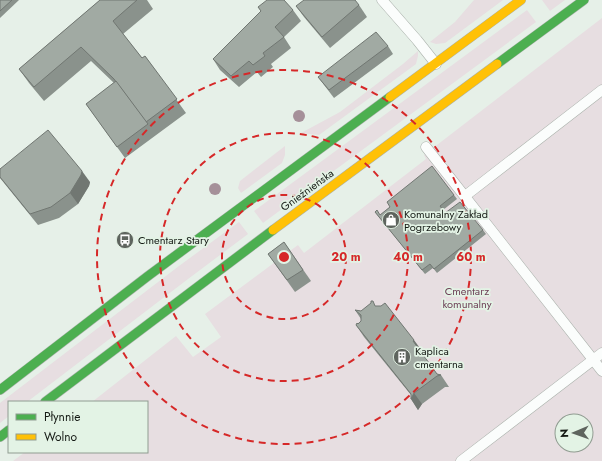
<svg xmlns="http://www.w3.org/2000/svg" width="602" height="461" font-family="Jost,sans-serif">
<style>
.green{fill:#e7dee1;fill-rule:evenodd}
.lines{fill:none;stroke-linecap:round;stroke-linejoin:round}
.lane-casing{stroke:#abb2ac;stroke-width:11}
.fast-casing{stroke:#abb2ac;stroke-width:10}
.slow-casing{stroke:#abb2ac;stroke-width:10}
.lane{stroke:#fbfdfc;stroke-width:10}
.fast{stroke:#4caf50;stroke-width:9}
.slow{stroke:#ffc107;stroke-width:9}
.tree{fill:#a59099}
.wall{fill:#8a928c}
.shaded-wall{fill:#717772}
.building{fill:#a1aaa3;stroke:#717772}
.ring{fill:none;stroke:#d62828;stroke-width:2;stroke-dasharray:7 5}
.labels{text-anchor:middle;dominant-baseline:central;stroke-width:3.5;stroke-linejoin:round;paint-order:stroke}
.street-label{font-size:11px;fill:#141914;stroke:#e3f3e5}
.poi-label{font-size:11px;fill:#141914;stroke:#e3f3e5;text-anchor:start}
.park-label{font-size:11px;fill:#6f4259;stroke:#e3f3e5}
.centre{fill:#d62828;stroke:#e3f3e5;stroke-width:2}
.ring-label{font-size:12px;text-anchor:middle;font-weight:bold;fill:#d62828;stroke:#e3f3e5;stroke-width:3.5;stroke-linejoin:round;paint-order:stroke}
</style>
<rect width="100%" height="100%" fill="#e6f0e8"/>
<g class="green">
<path d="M474,0H503L445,43L436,44L430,42L455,22Z"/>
<path d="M542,0H565L550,11Z"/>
<path d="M527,10L536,22L263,223L254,211Z"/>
<path d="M602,18V461H13L25,452H147V402H92L176,336L193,357L221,337L205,314L298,245L304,253L426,159L424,155ZM562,421H586V445H562Z"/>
<path d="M418,51V56L416,64L319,135L301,133L340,112L403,64Z"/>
<path d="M285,146V155L282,163L241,193L238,188L240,181Z"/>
<path d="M239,222L248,234L188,279L27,402H9V416L0,423V403L179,266Z"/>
</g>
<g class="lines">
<defs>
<g id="lane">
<path d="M382,0L417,40L436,64"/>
<path d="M426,147L602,371"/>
<path d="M465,196L602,90"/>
<path d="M461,461L602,353"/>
</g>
<g id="fast">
<path d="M497,64L584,0"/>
<path d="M0,390L148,276L390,97"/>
<path d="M45,402L273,230"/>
<path d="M0,437L9,430"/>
</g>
<g id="slow">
<path d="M390,97L521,0"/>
<path d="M273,230L497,64"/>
</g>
</defs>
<use href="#lane" class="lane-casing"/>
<use href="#fast" class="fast-casing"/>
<use href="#slow" class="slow-casing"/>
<use href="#lane" class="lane"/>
<use href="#fast" class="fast"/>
<use href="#slow" class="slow"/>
</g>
<g class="tree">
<circle cx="299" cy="116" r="6"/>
<circle cx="215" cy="189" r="6"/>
</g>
<g class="wall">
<path d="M0,0H19L0,18Z"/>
<path d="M100,0H147L153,9L123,34L142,58L145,56L186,113L125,158L86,104L114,83L91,61L44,101L29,83L19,69Z"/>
<path d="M359,5L367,17L330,48L304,17L296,6Z"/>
<path d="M258,7L293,10L301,21L284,37L291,48L271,64L273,67L261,77L257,72L239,87L220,70L213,59L261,11Z"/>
<path d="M388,46L393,54L334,98L318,77Z"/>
<path d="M0,169L90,182L89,186L78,204L59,218L38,225L0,178Z"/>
<path d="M454,195L457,199L443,210L445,213L483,230L486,234L437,273L433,268L425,274L375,212L380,215L390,207Z"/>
<path d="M284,242L311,281L295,292L268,254Z"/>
<path d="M376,306L422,351L421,352L437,374L441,375L449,387H445L422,404L418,410L411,399V395L364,337L356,325L361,321V319L355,310L361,311Z"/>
</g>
<g class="shaded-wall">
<path d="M82,171L90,182L89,186L78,204L70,193Z"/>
<path d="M414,340L422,351L421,353L413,341Z"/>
<path d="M414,393L422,404L418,410L411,399Z"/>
</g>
<g class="building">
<path d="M0,0H12L0,11Z"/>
<path d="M100,0H137L113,21L142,58L145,56L177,99L146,122L114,79L81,47L34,87L19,69Z"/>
<path d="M267,0H284L293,10L275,27L284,37L263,53L265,56L253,65L249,61L231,76L213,59L261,11L258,7Z"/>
<path d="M304,0H355L359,5L322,37L296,6Z"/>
<path d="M376,32L388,46L329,90L318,77Z"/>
<path d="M116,81L148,124L117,147L86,104Z"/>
<path d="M48,130L82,171L81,175L70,193L51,207L30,214L0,177V169Z"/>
<path d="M432,166L454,195L440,206L445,213L460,202L483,230L434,269L430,264L422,270L375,212L377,210L380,215L390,207L387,202Z"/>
<path d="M284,242L303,270L287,280L268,254Z"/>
<path d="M371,301H373L375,306H381L385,303L414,340L413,341L437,374L441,375L437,376L414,393L411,399V394L356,325L357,323L358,324L361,321V315L355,310L361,311L371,303Z"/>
</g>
<g class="ring">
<circle cx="284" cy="257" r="62"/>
<circle cx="284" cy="257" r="124"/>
<circle cx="284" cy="257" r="187"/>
</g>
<defs>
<symbol id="shop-disc" viewBox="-11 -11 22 22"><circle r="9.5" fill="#5e645e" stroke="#e3f3e5"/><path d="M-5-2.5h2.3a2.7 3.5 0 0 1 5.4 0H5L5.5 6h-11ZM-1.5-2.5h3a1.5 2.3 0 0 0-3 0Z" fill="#fff"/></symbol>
<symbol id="bus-disc" viewBox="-11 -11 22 22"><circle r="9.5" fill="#5e645e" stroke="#e3f3e5"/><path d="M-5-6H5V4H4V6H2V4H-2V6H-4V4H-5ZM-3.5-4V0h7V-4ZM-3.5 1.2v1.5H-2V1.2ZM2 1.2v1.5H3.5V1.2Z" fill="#fff"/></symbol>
<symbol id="building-disc" viewBox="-11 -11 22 22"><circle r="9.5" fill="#5e645e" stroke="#e3f3e5"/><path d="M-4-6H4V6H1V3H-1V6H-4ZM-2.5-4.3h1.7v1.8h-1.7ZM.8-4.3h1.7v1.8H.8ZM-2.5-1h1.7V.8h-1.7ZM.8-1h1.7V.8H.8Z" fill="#fff"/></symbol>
</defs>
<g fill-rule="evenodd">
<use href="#shop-disc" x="381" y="210" width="20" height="20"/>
<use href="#bus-disc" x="115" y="230" width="20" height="20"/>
<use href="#building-disc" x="392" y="347" width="20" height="20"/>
</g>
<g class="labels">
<g class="street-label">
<text transform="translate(307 190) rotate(-36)">Gnieźnieńska</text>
</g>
<g class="poi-label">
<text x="404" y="214">Komunalny Zakład<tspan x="404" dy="13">Pogrzebowy</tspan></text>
<text x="138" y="240">Cmentarz Stary</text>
<text x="415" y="351">Kaplica<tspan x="415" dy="13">cmentarna</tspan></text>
</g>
<g class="park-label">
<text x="467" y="291">Cmentarz<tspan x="467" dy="13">komunalny</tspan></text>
</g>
</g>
<circle cx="284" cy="257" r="6" class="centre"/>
<g class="ring-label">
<text x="346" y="261">20 m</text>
<text x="408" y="261">40 m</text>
<text x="471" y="261">60 m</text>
</g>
<rect x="8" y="401" width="140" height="52" fill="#e3f3e5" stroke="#909c91"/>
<rect x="16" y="414" width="20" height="6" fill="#4caf50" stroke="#909c91"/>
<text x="44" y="421" font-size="12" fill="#141914">Płynnie</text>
<rect x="16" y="434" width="20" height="6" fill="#ffc107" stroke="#909c91"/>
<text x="44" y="441" font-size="12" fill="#141914">Wolno</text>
<g transform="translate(574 433) rotate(268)"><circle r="19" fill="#e3f3e5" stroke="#909c91"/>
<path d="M0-3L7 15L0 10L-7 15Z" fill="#5e645e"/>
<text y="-6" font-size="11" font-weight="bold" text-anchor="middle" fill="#141914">N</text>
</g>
</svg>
